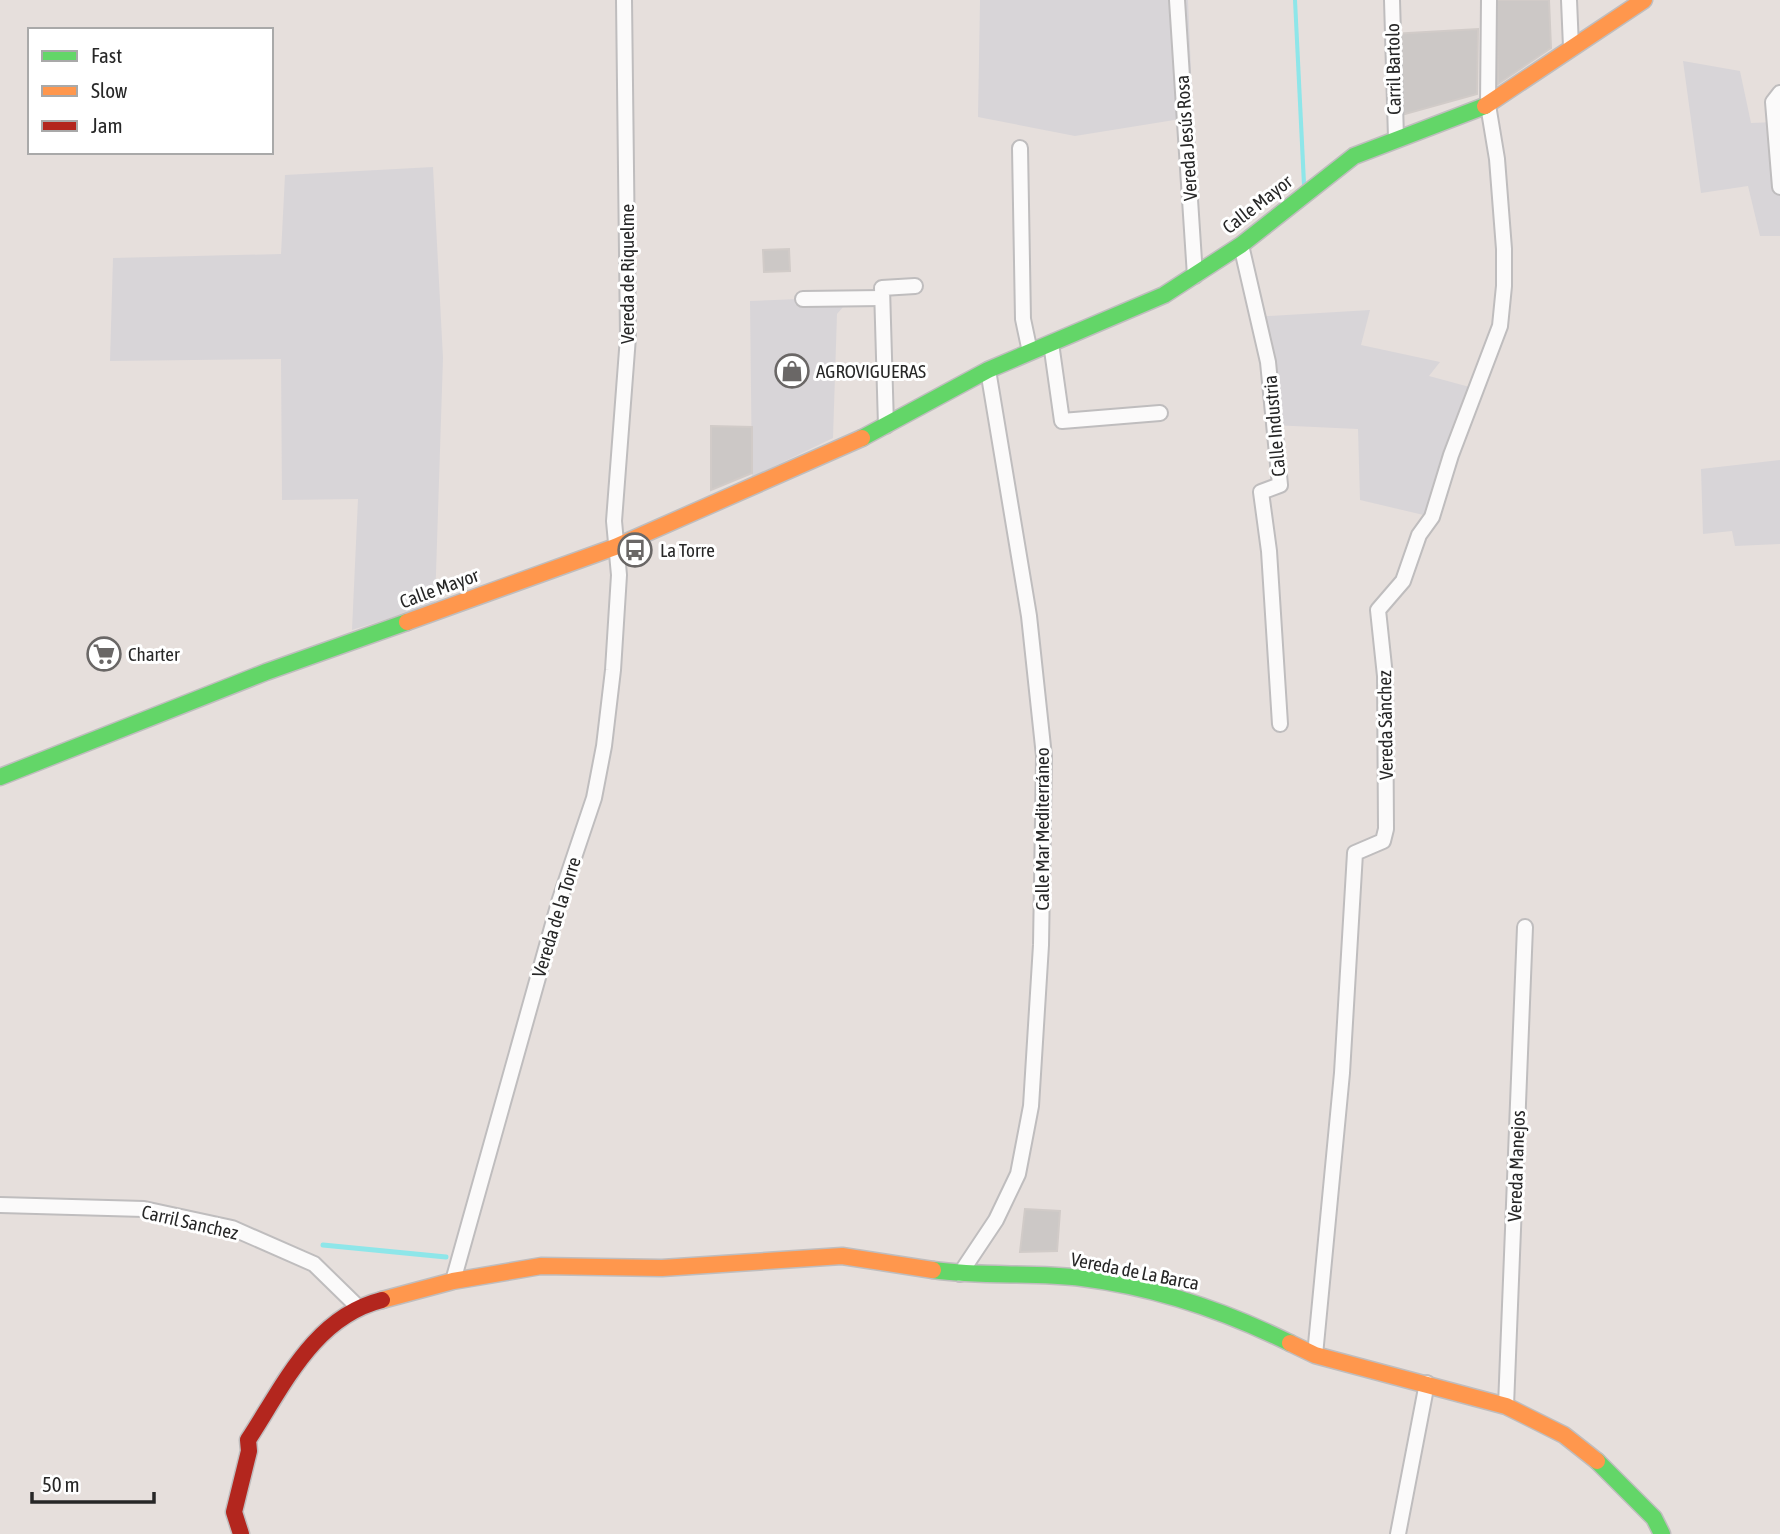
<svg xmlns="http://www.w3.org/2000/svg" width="1780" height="1534" font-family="'Asap Condensed',sans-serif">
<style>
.industrial{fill:#d8d5d8}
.water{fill:#8ee6e9}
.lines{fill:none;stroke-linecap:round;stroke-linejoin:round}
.stream{stroke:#8ee6e9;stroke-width:5}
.building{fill:#ccc8c6;stroke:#d1cbc8;stroke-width:2}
.street-casing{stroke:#bfbdbe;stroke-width:18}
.fast-casing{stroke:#bfbdbe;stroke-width:19}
.slow-casing{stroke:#bfbdbe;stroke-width:19}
.jam-casing{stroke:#bfbdbe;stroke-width:19}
.street{stroke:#fbfafa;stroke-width:14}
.fast{stroke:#63d668;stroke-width:16}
.slow{stroke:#ff974d;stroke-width:16}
.jam{stroke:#b3261e;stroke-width:16}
.labels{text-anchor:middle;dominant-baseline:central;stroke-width:6;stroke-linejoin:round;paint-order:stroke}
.street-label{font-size:19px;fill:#272727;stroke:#fff}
.poi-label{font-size:19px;fill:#272727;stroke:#fff;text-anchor:start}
</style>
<rect width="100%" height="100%" fill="#e6dfdc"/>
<g class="industrial">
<path d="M980,0H1188L1193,117L1075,136L978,117Z"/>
<path d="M1683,61L1740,71L1751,123L1775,122L1780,142V236H1760L1748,186L1701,193Z"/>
<path d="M433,167L443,358L435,604L352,630L358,499L282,500L281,359L110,361L113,258L281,254L285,175Z"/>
<path d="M798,299L849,300L837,314L833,438L752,477L750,301Z"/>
<path d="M1370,310L1361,345L1440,362L1429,376L1477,389L1432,517L1360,500L1358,429L1272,425L1253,317Z"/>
<path d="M1780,460V544L1735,546L1732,531L1703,534L1701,469Z"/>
</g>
<path class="water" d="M1293,0H1297L1306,183L1302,186Z"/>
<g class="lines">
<path class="stream" d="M323,1245L446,1257"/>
</g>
<g class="building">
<path d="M1496,0H1549L1551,48L1498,84Z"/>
<path d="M1478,29L1477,94L1398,116L1392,34Z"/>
<path d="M789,249L790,271L764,272L763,250Z"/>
<path d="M711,426L752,427V473L711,490Z"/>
<path d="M1025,1209L1060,1211L1057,1251L1020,1252Z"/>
</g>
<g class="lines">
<defs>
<g id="street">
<path d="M1177,0L1195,276"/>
<path d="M1392,0L1396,138"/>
<path d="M1569,0L1571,47"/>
<path d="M1780,93L1773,102L1780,187"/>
<path d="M1020,148L1023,319L1030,352"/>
<path d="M1241,245L1268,362L1280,485L1261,492L1269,551L1280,724"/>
<path d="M803,299L882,298"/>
<path d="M1051,343L1062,421L1160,413"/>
<path d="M886,426L882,288L915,286"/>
<path d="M0,1205L144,1209L232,1228L314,1264L357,1306"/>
<path d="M960,1274L996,1220L1018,1174L1031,1106L1041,945L1044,756L1029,616L988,370"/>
<path d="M453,1281L560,899L594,798L604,746L613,670L619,575L614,521L628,337L624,0"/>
<path d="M1315,1355L1342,1073L1355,853L1383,841L1386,829L1385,676L1378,610L1403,581L1419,535L1432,517L1451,455L1500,326L1504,286V249L1497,159L1488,105L1489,0"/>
<path d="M1506,1406L1525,927"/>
<path d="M1398,1534L1427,1383"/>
</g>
<g id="fast">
<path d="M862,438L988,370L1164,295L1241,245L1354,156L1485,106"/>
<path d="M0,777L266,672L407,622"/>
<path d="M933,1270C983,1277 1033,1272 1082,1278C1155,1287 1225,1311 1290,1343"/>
<path d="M1597,1461L1654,1518L1662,1534"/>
</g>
<g id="slow">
<path d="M1485,106L1644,0"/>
<path d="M407,622L615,547L862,438"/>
<path d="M382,1300L453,1281L541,1266L662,1268L842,1256L933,1270"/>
<path d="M1290,1343L1315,1355L1506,1406L1564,1435L1597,1461"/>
</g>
<path id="jam" d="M241,1534L234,1512L249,1451L248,1440C284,1385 314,1317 382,1300"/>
</defs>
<use href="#street" class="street-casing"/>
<use href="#fast" class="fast-casing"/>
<use href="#slow" class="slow-casing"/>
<use href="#jam" class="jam-casing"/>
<use href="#street" class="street"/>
<use href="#fast" class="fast"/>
<use href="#slow" class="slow"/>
<use href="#jam" class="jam"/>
</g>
<defs>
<symbol id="shop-ring" viewBox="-11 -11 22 22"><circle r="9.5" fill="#fff" stroke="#6a6766" stroke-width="1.5"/><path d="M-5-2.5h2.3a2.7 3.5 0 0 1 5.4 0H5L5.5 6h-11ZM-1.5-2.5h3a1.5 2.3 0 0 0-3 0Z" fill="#6a6766"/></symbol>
<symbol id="bus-ring" viewBox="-11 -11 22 22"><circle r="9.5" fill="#fff" stroke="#6a6766" stroke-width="1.5"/><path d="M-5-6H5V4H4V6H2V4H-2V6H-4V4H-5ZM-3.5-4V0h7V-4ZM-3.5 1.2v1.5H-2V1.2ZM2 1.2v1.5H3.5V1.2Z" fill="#6a6766"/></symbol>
<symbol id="supermarket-ring" viewBox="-11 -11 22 22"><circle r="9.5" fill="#fff" stroke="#6a6766" stroke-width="1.5"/><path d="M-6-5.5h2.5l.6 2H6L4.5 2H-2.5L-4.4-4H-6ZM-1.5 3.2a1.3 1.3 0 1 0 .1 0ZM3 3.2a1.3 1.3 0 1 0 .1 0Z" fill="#6a6766"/></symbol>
</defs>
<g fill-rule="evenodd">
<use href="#shop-ring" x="773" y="352" width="38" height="38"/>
<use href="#bus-ring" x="616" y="531" width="38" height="38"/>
<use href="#supermarket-ring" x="85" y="635" width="38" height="38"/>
</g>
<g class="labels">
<g class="street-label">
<text transform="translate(1393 69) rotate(-91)">Carril Bartolo</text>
<text transform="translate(1186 138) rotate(-94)">Vereda Jesús Rosa</text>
<text transform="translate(1257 204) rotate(-38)">Calle Mayor</text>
<text transform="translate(627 274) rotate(-90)">Vereda de Riquelme</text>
<text transform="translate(1274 426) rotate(-95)">Calle Industria</text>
<text transform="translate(439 588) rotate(-20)">Calle Mayor</text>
<text transform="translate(1385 725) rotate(-91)">Vereda Sánchez</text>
<text transform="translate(1042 829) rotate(-90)">Calle Mar Mediterráneo</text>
<text transform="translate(556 917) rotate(-73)">Vereda de la Torre</text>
<text transform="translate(1516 1166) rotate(-88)">Vereda Manejos</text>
<text transform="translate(190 1222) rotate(13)">Carril Sanchez</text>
<text transform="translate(1135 1271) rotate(11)">Vereda de La Barca</text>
</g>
<g class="poi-label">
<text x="816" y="371">AGROVIGUERAS</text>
<text x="660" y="550">La Torre</text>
<text x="128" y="654">Charter</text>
</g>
</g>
<rect x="28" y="28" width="245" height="126" fill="#ffffff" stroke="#a9a9a9" stroke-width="2"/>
<rect x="42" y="51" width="35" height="10" fill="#63d668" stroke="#a9a9a9" stroke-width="2"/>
<text x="91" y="63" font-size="21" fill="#272727">Fast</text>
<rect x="42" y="86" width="35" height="10" fill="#ff974d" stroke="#a9a9a9" stroke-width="2"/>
<text x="91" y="98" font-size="21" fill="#272727">Slow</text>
<rect x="42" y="121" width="35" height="10" fill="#b3261e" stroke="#a9a9a9" stroke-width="2"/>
<text x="91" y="133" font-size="21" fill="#272727">Jam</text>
<path d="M32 1492v10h122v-10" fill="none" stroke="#272727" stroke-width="3.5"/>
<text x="42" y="1492" font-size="21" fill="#272727" stroke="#ffffff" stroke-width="5" paint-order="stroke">50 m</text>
</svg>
